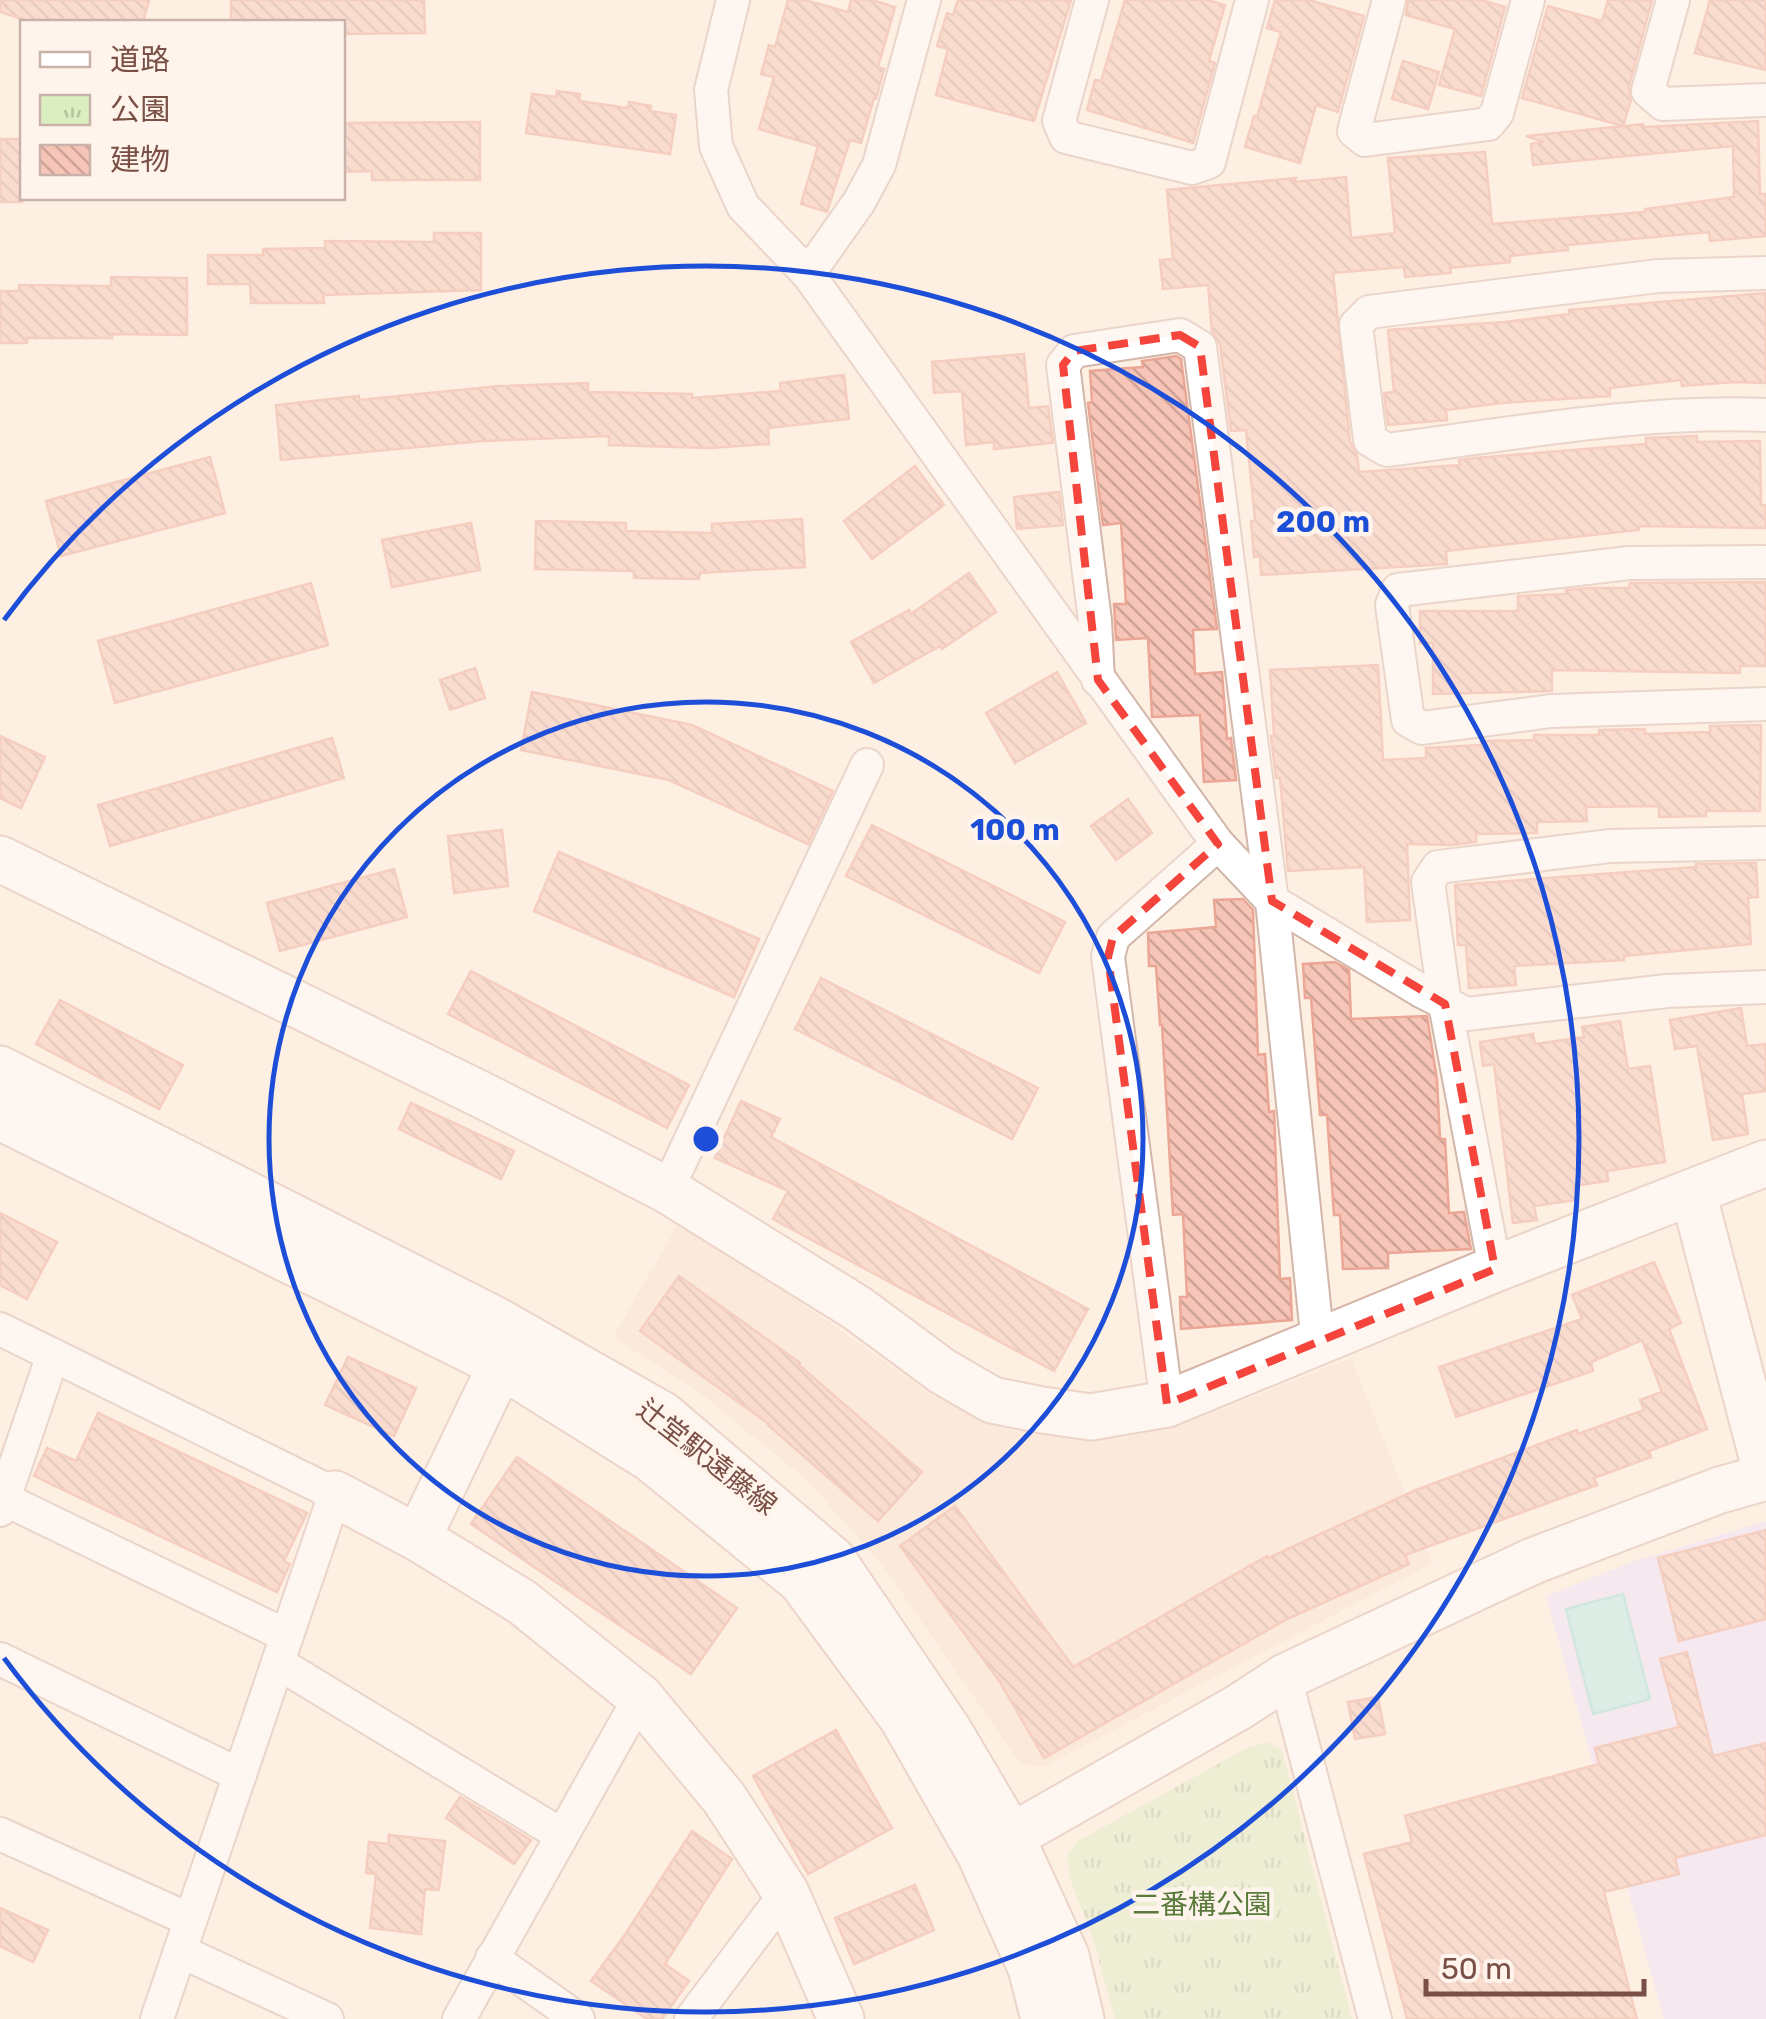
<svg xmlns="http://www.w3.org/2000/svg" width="1766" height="2019" font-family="Rubik,'Noto Sans JP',sans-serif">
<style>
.residential{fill:#f9e2d3}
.education{fill:#ecdffb}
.park{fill:url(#park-tufts)}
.water{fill:#b5eae8;stroke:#9adddb;stroke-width:2.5}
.building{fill:url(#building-back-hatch);stroke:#eba796;stroke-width:2.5}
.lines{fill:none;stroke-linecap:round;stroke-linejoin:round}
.street-casing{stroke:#d3b6aa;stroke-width:36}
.secondary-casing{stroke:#d7b4a8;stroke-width:49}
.street{stroke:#fff;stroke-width:32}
.secondary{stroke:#fff;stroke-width:45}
.marked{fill:none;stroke:#f5443c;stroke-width:8;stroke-dasharray:20 12;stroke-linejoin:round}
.ring{fill:none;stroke:#1d4ed8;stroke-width:5}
.labels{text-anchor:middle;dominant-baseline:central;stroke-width:9;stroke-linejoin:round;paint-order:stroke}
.street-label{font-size:28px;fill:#794f46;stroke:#fff4eb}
.park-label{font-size:28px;fill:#587a3a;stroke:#fff4eb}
.centre{fill:#1d4ed8;stroke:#fff4eb;stroke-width:5}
.ring-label{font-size:30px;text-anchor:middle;font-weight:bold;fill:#1d4ed8;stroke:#fff4eb;stroke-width:9;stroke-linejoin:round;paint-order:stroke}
</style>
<defs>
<pattern id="park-tufts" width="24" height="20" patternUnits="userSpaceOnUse" patternTransform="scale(2.5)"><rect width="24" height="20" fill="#daeec0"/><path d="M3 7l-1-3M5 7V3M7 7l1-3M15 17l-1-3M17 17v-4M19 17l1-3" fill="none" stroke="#b6c39e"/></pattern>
<pattern id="building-back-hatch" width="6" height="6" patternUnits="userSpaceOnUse" patternTransform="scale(2.5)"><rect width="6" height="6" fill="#f7c5b7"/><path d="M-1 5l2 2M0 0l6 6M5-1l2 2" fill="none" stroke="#cda297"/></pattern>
</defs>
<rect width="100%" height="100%" fill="#feefe3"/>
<path class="residential" d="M677,1226L729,1252L931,1394L982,1413L1055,1433L1119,1439L1187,1423L1351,1358L1433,1563L1047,1765L1034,1766L1019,1762L883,1566L807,1480L696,1390L613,1337Z"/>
<path class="education" d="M1766,1521V2019H1664L1546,1596L1632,1562Z"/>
<path class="park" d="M1267,1742L1282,1750L1352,2019H1115L1095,1946L1070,1878L1067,1855L1078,1841L1249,1747Z"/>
<path class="water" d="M1623,1594L1650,1699L1593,1714L1566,1609Z"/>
<g class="building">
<path d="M0,0H149L143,22H32L0,12Z"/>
<path d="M231,0H424L425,33L342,34V22H231Z"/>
<path d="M788,0H805L848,12L851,0H872L895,7L878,67L884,69L876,99L874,98L861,143L850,140L827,212L801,204L818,146L759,129L774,77L761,74L769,45L775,47Z"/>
<path d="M958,0H1071L1034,121L936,95L948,49L937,46L947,13L953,15Z"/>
<path d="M1125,0H1207L1225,5L1209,61L1215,63L1193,143L1087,110L1095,80L1101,81Z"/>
<path d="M1275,0H1309L1364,16L1338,112L1316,105L1300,163L1245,147L1254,116L1257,117L1281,32L1267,28Z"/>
<path d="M1408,0H1482L1505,7L1481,96L1439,85L1455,29L1406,15Z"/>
<path d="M1608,0H1652L1629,86L1631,100L1623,126L1522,98L1548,6L1602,21Z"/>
<path d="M1710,0H1766V70L1695,53Z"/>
<path d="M1403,61L1439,72L1428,109L1392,99Z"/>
<path d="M557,91L580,94L579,101L628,108L629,102L651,106L650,111L676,115L670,154L526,133L532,94L556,97Z"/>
<path d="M1758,121L1760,194H1766V236L1710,241L1709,232L1567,245L1568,250L1510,256V262L1450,268L1451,273L1405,277L1404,267L1333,273L1350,442L1357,455L1359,472L1460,465L1459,460L1475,458L1646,444V438L1697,436V442L1760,441L1761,505H1766V528L1639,526V530L1446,551L1447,564L1261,575L1260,556L1254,557L1251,521L1255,520L1246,430L1231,431L1220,344L1212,331L1208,285L1163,289L1160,260L1173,259L1167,190L1296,178L1294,182L1346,177L1351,238L1395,233L1388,158L1485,152L1492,224L1645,212V209L1734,197L1733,146L1533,165L1531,144L1544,142L1526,136L1643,124L1644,127Z"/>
<path d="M480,122V180H372V171L342,172V123Z"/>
<rect x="0" y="139" width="22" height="63"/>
<path d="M434,233H481V290L323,295L324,303H251L250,284H208V255H263V249L325,248V241L434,242Z"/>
<path d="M111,277L187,278V335L112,334V338H27V343H0V291H19V285L111,286Z"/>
<path d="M1766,293V383L1736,382L1682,386L1681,380L1610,388V396L1502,403L1446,410L1447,420L1388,425L1384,393L1394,392L1388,330L1505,322L1569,314V310Z"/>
<path d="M1024,354L1029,408L1048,406L1053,443L994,449V442L966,445L962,391L934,393L932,362Z"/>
<path d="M1176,356L1181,359L1217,629L1193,630L1195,674L1222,672L1227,739L1231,738L1236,780L1204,782L1200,715L1152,717L1148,638L1116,640L1114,604H1126L1121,523L1103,525L1088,403L1092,402L1090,371L1143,367L1142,361Z"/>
<path d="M844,375L849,419L768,428L769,444L709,448L609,445V436L483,441L281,460L276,405L359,396V400L499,386L588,383V392L692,394V398L781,391L780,383Z"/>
<path d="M210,457L225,513L61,556L46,501Z"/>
<path d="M915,466L944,505L872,559L844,521Z"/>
<path d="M1059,492L1063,525L1017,529L1014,497Z"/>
<path d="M802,519L805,567L700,573L699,579L634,578V571L535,569L536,521L626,523V531L712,533V524Z"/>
<path d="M471,523L480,570L392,587L382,540Z"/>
<path d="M969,573L996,612L942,649L940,646L874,683L851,642L909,610L911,614Z"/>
<path d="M1766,582V666H1740V673L1552,670V691L1433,694V643H1420V611H1518V596L1566,594V590L1588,588H1629L1630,583Z"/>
<path d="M311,583L328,645L115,703L98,641Z"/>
<path d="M1378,665L1383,760L1426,758V748L1481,745V741L1534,740V735H1599V730L1645,729V734L1710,732V726L1761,725L1760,811H1706V816L1659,817V806L1586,807L1587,821L1537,822V833L1476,834V842L1452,845L1407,844L1410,920L1367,922L1364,867L1288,871L1280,778H1276L1271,736H1274L1270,670Z"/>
<path d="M475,668L485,698L450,710L440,680Z"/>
<path d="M1057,672L1086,723L1015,763L986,713Z"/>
<path d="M532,692L692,725L833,791L808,844L669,780L521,750Z"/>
<path d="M0,736L45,757L21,808L0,798Z"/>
<path d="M332,738L344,778L110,846L98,805Z"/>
<path d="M1128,799L1152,833L1116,860L1091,826Z"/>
<path d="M872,825L1065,922L1039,973L846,876Z"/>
<path d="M502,830L508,886L454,893L448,836Z"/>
<path d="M559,852L759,939L734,997L534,911Z"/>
<path d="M1756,863L1758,897L1748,898L1751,944L1624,956V960L1514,966L1516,985L1469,988L1466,945H1458L1455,885L1696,867V864Z"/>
<path d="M394,869L407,917L280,951L267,903Z"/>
<path d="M1243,899L1253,910L1258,1055L1265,1054L1269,1112L1274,1111L1280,1279L1290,1278L1292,1320L1181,1329L1180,1297H1187L1183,1214L1173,1215L1162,1025H1160L1156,966H1149L1148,933L1216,927L1214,900Z"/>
<path d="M1335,962L1349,970L1351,1019L1427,1016L1437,1080L1440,1139H1445L1449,1213L1464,1212L1471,1249L1388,1253V1268L1343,1269L1340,1215H1334L1327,1115H1320L1311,998H1305L1303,964Z"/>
<path d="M471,971L689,1085L667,1128L448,1014Z"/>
<path d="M821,978L1038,1088L1012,1139L795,1029Z"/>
<path d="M60,1000L183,1065L159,1109L36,1044Z"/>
<path d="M1741,1008L1747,1046L1766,1044V1091L1742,1094L1748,1134L1713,1140L1697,1046L1675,1049L1670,1020Z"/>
<path d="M1620,1021L1628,1069L1650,1066L1665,1162L1607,1171L1608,1181L1573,1186L1576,1200L1534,1206L1537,1220L1513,1223L1494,1064L1483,1066L1480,1042L1533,1034L1535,1044L1584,1037L1582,1027Z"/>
<path d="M741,1101L780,1119L771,1137L1088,1309L1054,1371L773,1219L788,1191L715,1158Z"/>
<path d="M411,1103L514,1151L501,1179L399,1129Z"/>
<path d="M0,1213L57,1242L27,1299L0,1285Z"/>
<path d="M1654,1262L1681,1323L1669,1329L1707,1429L1649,1451L1651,1457L1594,1478L1597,1485L1405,1555L1409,1564L1287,1619L1044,1758L1000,1682L900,1546L955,1506L1073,1667L1267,1556L1268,1558L1416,1490L1577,1430L1578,1434L1644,1410L1640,1400L1662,1392L1642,1340L1591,1362L1593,1371L1456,1417L1439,1367L1582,1319L1572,1295Z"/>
<path d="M679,1276L800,1363L799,1365L922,1472L878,1521L768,1425L769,1424L640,1331Z"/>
<path d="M348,1357L416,1388L394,1436L325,1405Z"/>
<path d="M98,1413L307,1513L284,1561L290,1564L277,1592L34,1476L47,1448L76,1461Z"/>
<path d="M517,1457L737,1608L691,1674L471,1524Z"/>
<path d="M1766,1530V1619L1679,1641L1658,1558Z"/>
<path d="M1687,1652L1713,1756L1766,1743V1835L1675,1858L1679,1874L1604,1892L1637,2019H1407L1364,1854L1412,1842L1405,1816L1599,1764L1595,1748L1679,1727L1660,1659Z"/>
<path d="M1378,1697L1385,1734L1355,1739L1348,1702Z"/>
<path d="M836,1730L892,1828L808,1874L753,1776Z"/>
<path d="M460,1797L531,1840L514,1864L446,1818Z"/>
<path d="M692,1831L732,1859L665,1964L689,1981L662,2019H647L591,1981L624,1936Z"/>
<path d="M389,1835L445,1841L439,1890L425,1889L421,1934L370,1928L376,1874L366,1873L369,1842L388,1844Z"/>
<path d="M915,1885L934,1930L854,1964L835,1918Z"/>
<path d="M0,1908L48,1930L33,1962L0,1946Z"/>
</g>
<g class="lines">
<defs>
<g id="street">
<path d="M733,0L711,90L716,146L743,206L808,274L1218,844L1272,901L1423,992L1467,1014L1667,991L1766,987"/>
<path d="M1092,0L1059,121L1066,137L1192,168L1209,162L1252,0"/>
<path d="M1389,0L1354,131L1365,140L1488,124L1497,113L1528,0"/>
<path d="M1673,0L1648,91L1663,104L1766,100"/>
<path d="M1766,273L1658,276L1369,312L1356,325L1370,440L1387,450C1512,434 1639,410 1766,415"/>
<path d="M808,274L859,202L879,165L924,0"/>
<path d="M1766,562L1629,563L1398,590L1392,605L1408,720L1422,728L1551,711L1766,704"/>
<path d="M1098,680L1095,621L1063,365L1074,351L1180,335L1200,347L1272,901L1318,1344"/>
<path d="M667,1190L867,765"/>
<path d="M1495,1269L1445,1004L1428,882L1438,867L1610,846L1766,843"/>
<path d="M0,1329L335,1494L157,2019"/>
<path d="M1167,1404L1108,957L1113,937L1218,844"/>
<path d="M4,1499L287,1636"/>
<path d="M0,1510L53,1355"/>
<path d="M0,1659L240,1775"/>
<path d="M278,1663L560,1834"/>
<path d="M1285,1677L1375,2019"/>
<path d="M0,1834L190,1920"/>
<path d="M180,1951L327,2019"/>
<path d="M492,1958L578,2019"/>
<path d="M459,2019L640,1697"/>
<path d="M691,2019L786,1893"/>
</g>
<g id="secondary">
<path d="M0,859L488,1098L667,1190L857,1308L942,1371L992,1400L1042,1410L1091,1417L1167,1404L1495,1269L1766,1163"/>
<path d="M0,1069L496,1320L663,1415L833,1560L949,1731L1011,1836L1066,1956L1081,2019"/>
<path d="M0,1117L501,1365L651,1459L801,1581L903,1719L980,1854L1031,1968L1044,2019"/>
<path d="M1693,1193L1766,1472"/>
<path d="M335,1494L418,1538L522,1602L640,1697L724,1798L786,1893L841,2019"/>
<path d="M418,1538L501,1365"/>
<path d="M986,1851L1239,1707L1285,1677L1533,1561L1720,1490L1766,1477"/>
</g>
</defs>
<use href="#street" class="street-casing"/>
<use href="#secondary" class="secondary-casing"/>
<use href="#street" class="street"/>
<use href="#secondary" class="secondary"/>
</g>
<path d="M0 0H1766V2019H0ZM1180,335L1200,347L1272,901L1445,1004L1495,1269L1167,1404L1108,957L1113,937L1218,844L1098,680L1063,365L1074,351Z" fill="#feefe3" fill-opacity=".55" fill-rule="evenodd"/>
<path class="marked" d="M1180,335L1200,347L1272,901L1445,1004L1495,1269L1167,1404L1108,957L1113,937L1218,844L1098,680L1063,365L1074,351Z"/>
<g class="ring">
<circle cx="706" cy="1139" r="437"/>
<path d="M4 620A873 873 0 1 1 4 1658"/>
</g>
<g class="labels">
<g class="street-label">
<text transform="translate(707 1457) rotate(38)">辻堂駅遠藤線</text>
</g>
<g class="park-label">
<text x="1202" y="1904">二番構公園</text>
</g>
</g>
<circle cx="706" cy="1139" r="15" class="centre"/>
<g class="ring-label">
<text x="1323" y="532">200 m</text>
<text x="1015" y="840">100 m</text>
</g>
<rect x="20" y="20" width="325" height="180" fill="#fff4eb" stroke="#c9b2a9" stroke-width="2.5"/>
<rect x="40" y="52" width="50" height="15" fill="#ffffff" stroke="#c9b2a9" stroke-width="2.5"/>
<text x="110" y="70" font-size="30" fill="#794f46">道路</text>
<rect x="40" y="95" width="50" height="30" fill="url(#park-tufts)" stroke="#c9b2a9" stroke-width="2.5"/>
<text x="110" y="120" font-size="30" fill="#794f46">公園</text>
<rect x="40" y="145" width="50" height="30" fill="url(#building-back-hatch)" stroke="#c9b2a9" stroke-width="2.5"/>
<text x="110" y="170" font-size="30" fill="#794f46">建物</text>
<path d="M1426 1979v15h218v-15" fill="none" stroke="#794f46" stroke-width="5"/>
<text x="1441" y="1979" font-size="30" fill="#794f46" stroke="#fff4eb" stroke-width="8" paint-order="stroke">50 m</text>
</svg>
